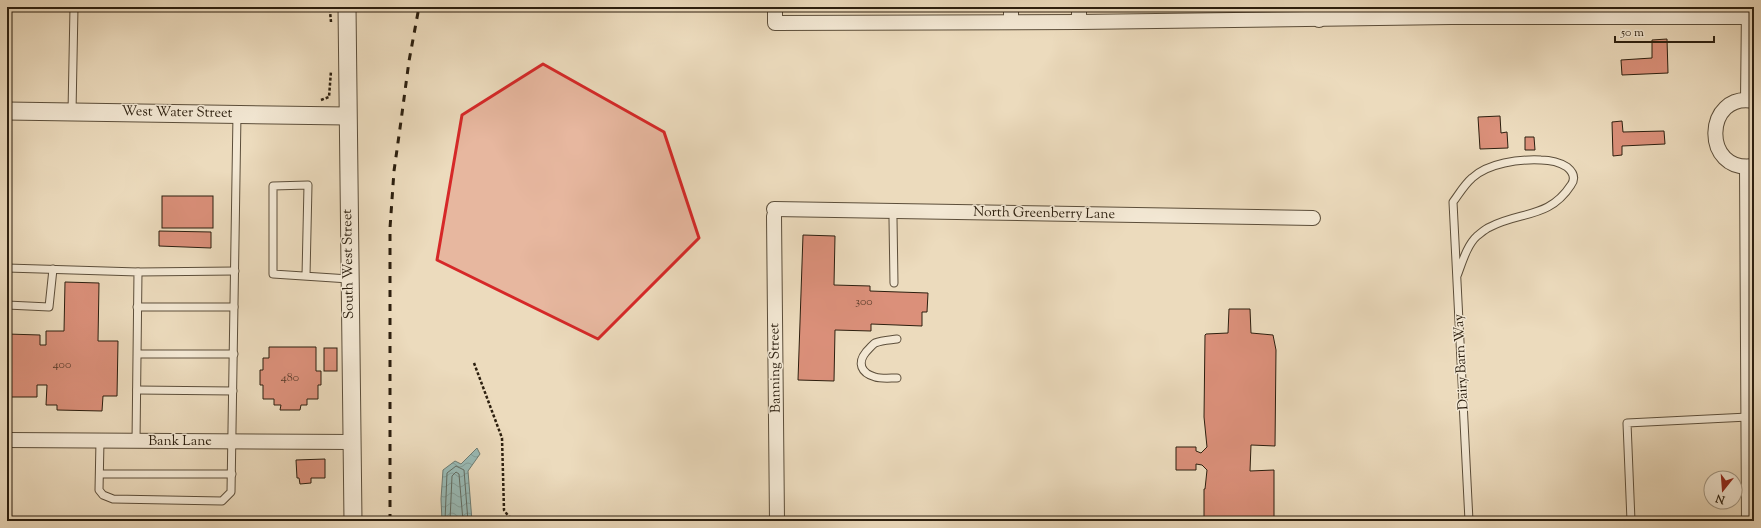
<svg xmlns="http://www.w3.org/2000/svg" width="1761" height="528" font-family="'Sorts Mill Goudy',serif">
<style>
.water{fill:url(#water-waves);stroke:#6d7c73}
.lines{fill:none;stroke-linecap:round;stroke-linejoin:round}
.shore{stroke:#626c62;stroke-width:1}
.building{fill:#db907a;stroke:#2c1f0f}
.service-casing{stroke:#5c4e3a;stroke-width:9}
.minor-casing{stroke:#5c4e3a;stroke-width:16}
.tertiary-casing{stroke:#5c4e3a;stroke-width:19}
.path{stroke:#2c1f0f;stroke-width:2.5;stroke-dasharray:3 2;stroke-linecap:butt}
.service{stroke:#f3e8d4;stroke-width:7}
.minor{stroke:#f3e8d4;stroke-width:14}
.tertiary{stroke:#f3e8d4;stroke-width:17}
.rail{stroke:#2c1f0f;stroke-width:3;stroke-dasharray:7 7;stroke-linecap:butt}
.marked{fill:#d62828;fill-opacity:0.2;stroke:#d62828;stroke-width:3;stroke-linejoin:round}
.labels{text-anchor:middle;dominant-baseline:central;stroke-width:3;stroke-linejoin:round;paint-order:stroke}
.number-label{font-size:12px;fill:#583b2a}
.street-label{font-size:14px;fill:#2c1f0f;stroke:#f3e8d4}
</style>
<defs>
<pattern id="water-waves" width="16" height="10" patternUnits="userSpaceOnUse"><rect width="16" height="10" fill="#99bab5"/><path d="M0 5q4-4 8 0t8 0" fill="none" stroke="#849f9a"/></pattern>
</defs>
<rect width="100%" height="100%" fill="#ecdbbd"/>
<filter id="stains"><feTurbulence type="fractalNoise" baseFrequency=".005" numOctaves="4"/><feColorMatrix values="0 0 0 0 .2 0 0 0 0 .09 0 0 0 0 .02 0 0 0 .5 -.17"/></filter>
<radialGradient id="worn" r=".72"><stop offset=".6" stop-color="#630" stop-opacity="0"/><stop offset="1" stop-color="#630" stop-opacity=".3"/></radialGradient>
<path class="water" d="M477,448L480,454L468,471L472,521H442L441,499L443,470L455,461L461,464Z"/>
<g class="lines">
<g class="shore">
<path d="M445,521L447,473L456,466L464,470L468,521"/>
<path d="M450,521L452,476L456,472L459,474L463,521"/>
</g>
</g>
<g class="building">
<path d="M1667,39L1668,73L1622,75L1621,60L1652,58V40Z"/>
<path d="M1500,116L1501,133L1507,132L1508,148L1480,149L1478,117Z"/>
<path d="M1622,121L1623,132L1664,131L1665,144L1622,146V155L1613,156L1612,122Z"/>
<path d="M1525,137H1534L1535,150H1525Z"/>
<rect x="162" y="196" width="51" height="32"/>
<path d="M159,231L211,232V248L159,246Z"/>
<path d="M803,235L835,236L834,285L870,286V291L928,293L927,312H922V326L871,324V331L835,330L834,381L798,380Z"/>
<path d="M65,282L99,283L98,341H118L117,396H103L102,411L57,410V405H46L47,385H37V397H7V334L40,335V345H46V331H64Z"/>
<path d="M1229,309H1250L1251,333L1273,335L1276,350L1275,446L1251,445L1250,471L1274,470V521H1204V489H1205L1207,470L1202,465L1196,464V470H1176V447H1196V451L1201,453L1207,447L1204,417L1205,335L1206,334L1228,333Z"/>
<path d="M269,347H316V371H321V385H318V399H307V405H301L300,410H280L281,405H274V399H263V385H260V370H263V358H269Z"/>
<rect x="324" y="348" width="13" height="23"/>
<path d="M325,459V478H311V483L300,484L299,478H297L296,460Z"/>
</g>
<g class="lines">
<defs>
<g id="service">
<path d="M72,112L74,7"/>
<path d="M893,219L894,283"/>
<path d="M7,268L138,272L136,441"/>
<path d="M138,272L235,271"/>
<path d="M306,276L308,185L273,186V274L349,279"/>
<path d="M1457,276C1462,263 1467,245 1477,236C1481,233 1485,229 1490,227C1520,211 1549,219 1571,185C1576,178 1573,172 1567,167C1559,162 1550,160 1541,160C1519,159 1488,163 1472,178C1464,185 1459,194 1453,202L1469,521"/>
<path d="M7,305L49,307L53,269"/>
<path d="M137,307H234"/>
<path d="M138,354H234"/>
<path d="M897,378C890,378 881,379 875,377C861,373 857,363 866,352C869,349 872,345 875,343C882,340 890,340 897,339"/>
<path d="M137,390L233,391"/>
<path d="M100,441L99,490L103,495L113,499L222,501L231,492L237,114"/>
<path d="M100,474H232"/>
<path d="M1631,521L1627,423L1748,417"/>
</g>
<g id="minor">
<path d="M775,7V23L1079,22L1451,17H1754"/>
<path d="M1011,7V22"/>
<path d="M1079,7V22"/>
<path d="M1319,7V20"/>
<path d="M1748,100L1749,7"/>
<path d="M1754,101C1704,91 1701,174 1754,166"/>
<path d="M1747,167L1749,521"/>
<path d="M774,209L1313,218"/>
<path d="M774,216L777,521"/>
<path d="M7,440L353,442"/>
</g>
<g id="tertiary">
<path d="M347,7L353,521"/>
<path d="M7,111L347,116"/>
</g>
</defs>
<use href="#service" class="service-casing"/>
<use href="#minor" class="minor-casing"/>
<use href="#tertiary" class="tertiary-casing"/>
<g class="path">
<path d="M331,22L330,11L332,7"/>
<path d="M321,100L329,97L331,71"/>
<path d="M474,363L502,438L504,510L509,517L537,521"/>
</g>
<use href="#service" class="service"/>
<use href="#minor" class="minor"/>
<use href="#tertiary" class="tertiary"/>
<path class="rail" d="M390,521V228L394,171L401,121L409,61L419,7"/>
</g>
<path class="marked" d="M543,64L664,132L699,238L598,339L437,260L462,115Z"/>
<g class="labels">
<g class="number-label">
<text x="864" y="302">300</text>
<text x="62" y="365">400</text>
<text x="290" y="378">480</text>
</g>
<g class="street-label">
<text transform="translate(177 113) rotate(1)">West Water Street</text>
<text transform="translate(1044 214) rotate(1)">North Greenberry Lane</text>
<text transform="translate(349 264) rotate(-91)">South West Street</text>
<text transform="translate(1462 362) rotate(-93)">Dairy Barn Way</text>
<text transform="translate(776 368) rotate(-91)">Banning Street</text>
<text x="180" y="442">Bank Lane</text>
</g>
</g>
<rect width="1761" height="528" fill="none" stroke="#ecdbbd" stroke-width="24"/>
<rect x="8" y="8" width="1745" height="512" fill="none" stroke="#2c1f0f" stroke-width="2"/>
<rect x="12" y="12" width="1737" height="504" fill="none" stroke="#2c1f0f"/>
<g transform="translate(1723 490) rotate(197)"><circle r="19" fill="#f3e8d4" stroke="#a39885"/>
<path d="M0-3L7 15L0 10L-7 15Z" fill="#8f2418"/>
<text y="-6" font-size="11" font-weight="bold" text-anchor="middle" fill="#2c1f0f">N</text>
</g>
<path d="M1615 36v6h99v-6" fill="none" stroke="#2c1f0f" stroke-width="2"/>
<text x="1621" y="36" font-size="12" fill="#2c1f0f" stroke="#f3e8d4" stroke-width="3" paint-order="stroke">50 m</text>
<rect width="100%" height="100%" filter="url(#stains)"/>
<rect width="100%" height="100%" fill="url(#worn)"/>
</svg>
